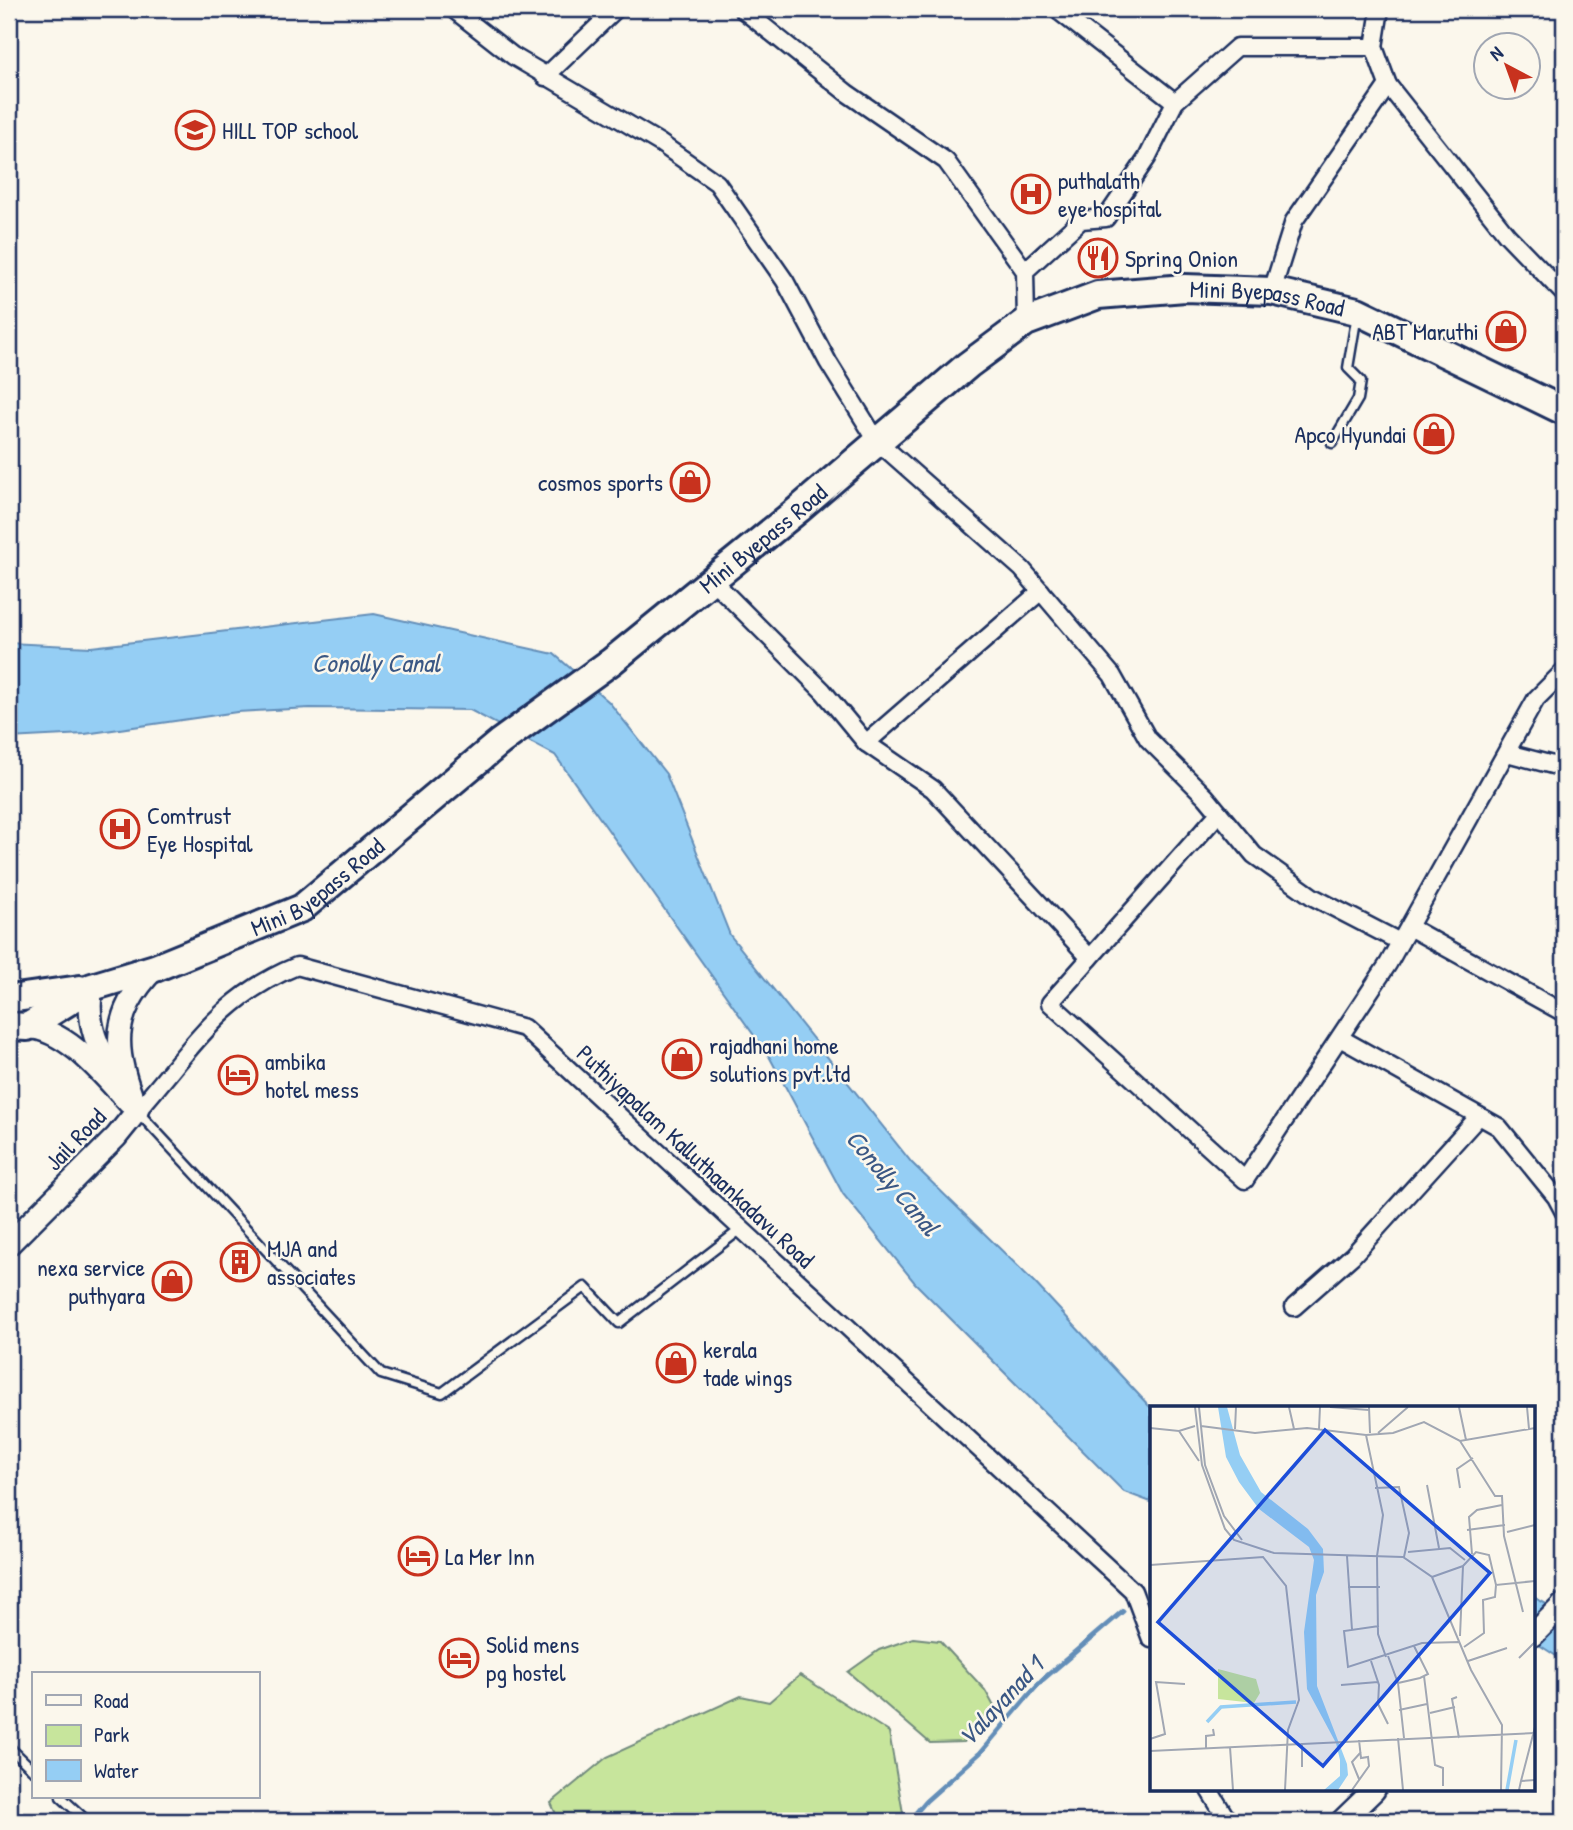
<svg xmlns="http://www.w3.org/2000/svg" width="1573" height="1830" font-family="'Patrick Hand',sans-serif">
<style>
.green{fill:#c7e59c;stroke:#718a7d;stroke-width:2}
.water{fill:#95cef4;stroke:#648eb8;stroke-width:2}
.lines{fill:none;stroke-linecap:round;stroke-linejoin:round}
.stream{stroke:#648eb8;stroke-width:5}
.service-casing{stroke:#1b2f5e;stroke-width:13}
.minor-casing{stroke:#1b2f5e;stroke-width:21}
.tertiary-casing{stroke:#1b2f5e;stroke-width:26}
.primary-casing{stroke:#1b2f5e;stroke-width:32}
.service{stroke:#fbf7ec;stroke-width:8}
.minor{stroke:#fbf7ec;stroke-width:16}
.tertiary{stroke:#fbf7ec;stroke-width:21}
.primary{stroke:#fbf7ec;stroke-width:26}
.labels{text-anchor:middle;dominant-baseline:central;stroke-width:5;stroke-linejoin:round;paint-order:stroke}
.poi-label{font-size:24px;fill:#1b2f5e;stroke:#fbf7ec;text-anchor:start}
.street-label{font-size:24px;fill:#1b2f5e;stroke:#fbf7ec}
.water-label{font-size:26px;font-style:italic;fill:#3a5784;stroke:#fbf7ec}
.inset-river{fill:none;stroke:#95cef4;stroke-width:3.5}
.inset-road{fill:none;stroke:#a1a7b3;stroke-width:2}
.view{fill:#1d4ed8;fill-opacity:0.15;stroke:#1d4ed8;stroke-width:3.5}
.inset-edge{fill:none;stroke:#1b2f5e;stroke-width:3.5}
</style>
<rect width="100%" height="100%" fill="#fbf7ec"/>
<filter id="ink" filterUnits="userSpaceOnUse"><feTurbulence type="fractalNoise" baseFrequency=".0143" numOctaves="2"/><feDisplacementMap in="SourceGraphic" scale="14" xChannelSelector="R" yChannelSelector="G"/><feConvolveMatrix kernelMatrix="1 2 1 2 8 2 1 2 1" color-interpolation-filters="sRGB"/></filter>
<g filter="url(#ink)">
<g class="green">
<path d="M913,1638L940,1641L985,1690L996,1710L964,1742L930,1743L848,1672L879,1650Z"/>
<path d="M800,1675L889,1732L903,1813L895,1821H559L551,1803L607,1757L741,1696L769,1702Z"/>
</g>
<g class="water">
<path d="M374,614L554,654L609,702L666,774L730,935L912,1163L1034,1282L1151,1408V1502L1124,1492L915,1283L843,1194L770,1058L555,755L470,710L310,708L237,712L85,734L9,738V643L91,647Z"/>
<path d="M1533,1597L1564,1613V1661L1533,1641Z"/>
</g>
<g class="lines">
<g class="stream">
<path d="M1149,1590L1151,1586"/>
<path d="M909,1821L926,1801L980,1753L1041,1681L1123,1611"/>
</g>
<defs>
<g id="service">
<path d="M1332,443L1358,399L1361,381L1348,368L1357,314"/>
<path d="M139,1113L381,1374L442,1393L585,1287L619,1323L741,1229"/>
<path d="M9,1747L33,1770"/>
<path d="M61,1797L87,1821"/>
</g>
<g id="minor">
<path d="M453,9L513,56L660,143L717,183L785,281L828,362L877,441L1022,569L1112,675L1148,739L1206,797L1254,855L1313,897L1400,942"/>
<path d="M742,9L847,93L946,161L1025,271L1026,322"/>
<path d="M1056,9L1175,102"/>
<path d="M1380,9L1374,47L1388,85"/>
<path d="M545,77L616,9"/>
<path d="M1025,271L1081,220L1106,218L1147,158L1175,102L1237,47H1374"/>
<path d="M1272,291L1294,221L1388,85L1507,235L1564,294"/>
<path d="M712,580L823,691L866,743L933,789L1090,958"/>
<path d="M866,743L1041,591"/>
<path d="M1507,753L1564,768"/>
<path d="M1219,813L1050,1003L1245,1180L1388,964L1536,699L1564,671"/>
<path d="M1409,927L1564,1013"/>
<path d="M1340,1038L1499,1127L1556,1197L1564,1212"/>
<path d="M137,1111C190,1052 219,997 297,966L524,1028L1133,1591L1151,1639"/>
<path d="M1294,1307L1352,1256L1479,1116"/>
<path d="M1209,1790L1228,1821"/>
<path d="M1353,1811L1362,1821"/>
</g>
<g id="tertiary">
<path d="M92,987C85,1025 98,1048 117,1080"/>
<path d="M27,1027C68,1030 102,1074 129,1103"/>
<path d="M137,1111C114,1051 108,1017 155,968"/>
<path d="M9,1244L116,1137L137,1111"/>
<path d="M1533,1635L1564,1604"/>
<path d="M1342,1821L1374,1790"/>
</g>
<g id="primary">
<path d="M9,999L80,989"/>
<path id="s1" d="M9,1026L27,1027L92,987L155,968L302,908L500,742L612,661L799,509L968,365L1026,322L1098,295L1185,288L1272,291L1357,311L1564,411"/>
</g>
</defs>
<use href="#service" class="service-casing"/>
<use href="#minor" class="minor-casing"/>
<use href="#tertiary" class="tertiary-casing"/>
<use href="#primary" class="primary-casing"/>
<use href="#service" class="service"/>
<use href="#minor" class="minor"/>
<use href="#tertiary" class="tertiary"/>
<use href="#primary" class="primary"/>
</g>
</g>
<defs>
<symbol id="school-ring" viewBox="-11 -11 22 22"><circle r="9.5" fill="#fbf7ec" stroke="#c8321e" stroke-width="1.5"/><path d="M0-5L7-2L0 1L-7-2ZM-4 1L0 2.5L4 1V4Q0 6-4 4Z" fill="#c8321e"/></symbol>
<symbol id="hospital-ring" viewBox="-11 -11 22 22"><circle r="9.5" fill="#fbf7ec" stroke="#c8321e" stroke-width="1.5"/><path d="M-5-5h3v3.5h4V-5h3V5h-3V1.5h-4V5h-3Z" fill="#c8321e"/></symbol>
<symbol id="restaurant-ring" viewBox="-11 -11 22 22"><circle r="9.5" fill="#fbf7ec" stroke="#c8321e" stroke-width="1.5"/><path d="M-5-6h1v4h1v-4h1v4h1v-4h1v5L-1.5 .5V6h-2V.5L-5-1ZM5-6V6H3V1.5H1.5Q1.5-4 5-6Z" fill="#c8321e"/></symbol>
<symbol id="shop-ring" viewBox="-11 -11 22 22"><circle r="9.5" fill="#fbf7ec" stroke="#c8321e" stroke-width="1.5"/><path d="M-5-2.5h2.3a2.7 3.5 0 0 1 5.4 0H5L5.5 6h-11ZM-1.5-2.5h3a1.5 2.3 0 0 0-3 0Z" fill="#c8321e"/></symbol>
<symbol id="hotel-ring" viewBox="-11 -11 22 22"><circle r="9.5" fill="#fbf7ec" stroke="#c8321e" stroke-width="1.5"/><path d="M-6-4.5h1.5V1H6V5H4.5V3h-9V5H-6ZM-4 0a1.8 1.8 0 1 1 3.6 0ZM.5 0V-2.5h3Q6-2.5 6 0Z" fill="#c8321e"/></symbol>
<symbol id="building-ring" viewBox="-11 -11 22 22"><circle r="9.5" fill="#fbf7ec" stroke="#c8321e" stroke-width="1.5"/><path d="M-4-6H4V6H1V3H-1V6H-4ZM-2.5-4.3h1.7v1.8h-1.7ZM.8-4.3h1.7v1.8H.8ZM-2.5-1h1.7V.8h-1.7ZM.8-1h1.7V.8H.8Z" fill="#c8321e"/></symbol>
</defs>
<g fill-rule="evenodd">
<use href="#school-ring" x="173" y="108" width="44" height="44"/>
<use href="#hospital-ring" x="1009" y="172" width="44" height="44"/>
<use href="#restaurant-ring" x="1076" y="236" width="44" height="44"/>
<use href="#shop-ring" x="1484" y="309" width="44" height="44"/>
<use href="#shop-ring" x="1412" y="412" width="44" height="44"/>
<use href="#shop-ring" x="668" y="460" width="44" height="44"/>
<use href="#hospital-ring" x="98" y="807" width="44" height="44"/>
<use href="#shop-ring" x="660" y="1037" width="44" height="44"/>
<use href="#hotel-ring" x="216" y="1053" width="44" height="44"/>
<use href="#building-ring" x="218" y="1240" width="44" height="44"/>
<use href="#shop-ring" x="150" y="1259" width="44" height="44"/>
<use href="#shop-ring" x="654" y="1341" width="44" height="44"/>
<use href="#hotel-ring" x="396" y="1534" width="44" height="44"/>
<use href="#hotel-ring" x="437" y="1636" width="44" height="44"/>
</g>
<g class="labels">
<g class="poi-label">
<text x="222" y="130">HILL TOP school</text>
<text x="1058" y="180">puthalath<tspan x="1058" dy="28">eye hospital</tspan></text>
<text x="1125" y="258">Spring Onion</text>
<text x="1479" y="331" text-anchor="end">ABT Maruthi</text>
<text x="1407" y="434" text-anchor="end">Apco Hyundai</text>
<text x="663" y="482" text-anchor="end">cosmos sports</text>
<text x="147" y="815">Comtrust<tspan x="147" dy="28">Eye Hospital</tspan></text>
<text x="709" y="1045">rajadhani home<tspan x="709" dy="28">solutions pvt.ltd</tspan></text>
<text x="265" y="1061">ambika<tspan x="265" dy="28">hotel mess</tspan></text>
<text x="267" y="1248">MJA and<tspan x="267" dy="28">associates</tspan></text>
<text x="145" y="1267" text-anchor="end">nexa service<tspan x="145" dy="28">puthyara</tspan></text>
<text x="703" y="1349">kerala<tspan x="703" dy="28">tade wings</tspan></text>
<text x="445" y="1556">La Mer Inn</text>
<text x="486" y="1644">Solid mens<tspan x="486" dy="28">pg hostel</tspan></text>
</g>
<g class="street-label">
<text stroke="none"><textPath href="#s1" startOffset="1498">Mini Byepass Road</textPath></text>
<text stroke="none"><textPath href="#s1" startOffset="910">Mini Byepass Road</textPath></text>
<text stroke="none"><textPath href="#s1" startOffset="343">Mini Byepass Road</textPath></text>
<text transform="translate(75 1139) rotate(-46)">Jail Road</text>
<text transform="translate(696 1156) rotate(43)">Puthiyapalam Kalluthaankadavu Road</text>
</g>
<g class="water-label">
<text x="376" y="662">Conolly Canal</text>
<text transform="translate(893 1182) rotate(50)">Conolly Canal</text>
<text transform="translate(1000 1701) rotate(-47)">Valayanad 1</text>
</g>
</g>
<g transform="translate(1150 1406)">
<rect width="385" height="385" fill="#fbf7ec"/>
<path d="M68,263L106,273L110,287L104,297L68,293Z" fill="#c7e59c"/>
<path d="M68,1H77L90,49L111,86L158,123L173,143L174,166L166,189L167,280L197,358L198,369L188,384H174L190,370V354L186,337L157,283L154,226L164,154L159,141L109,103L89,76L76,51Z" fill="#95cef4"/>
<path class="inset-river" d="M57,316L71,301L146,296M357,384L366,334"/>
<path class="inset-road" d="M45,1L52,59L75,123L84,134L124,147L253,151L282,171L321,264L352,319L351,384M49,1L55,59L74,110L92,134M139,1L144,23M180,1L219,4M219,1L220,27M309,1L316,34M377,1L379,23M51,20L105,27L157,22L216,29L243,27L274,16L310,35L385,22M0,22L29,25L45,20M85,23L86,1M169,23L170,1M29,25L49,55M228,27L258,1M216,29L233,109L227,150L228,228L236,251M310,35L345,90H352L354,130L373,206M277,79L289,142M225,82L249,81L259,127L254,151M310,82L307,63L323,52M317,124L355,119M357,126L385,119M258,146L300,142L315,154M322,148L319,111L327,104L352,99M197,150L202,224M0,159L113,151L136,180L149,294L138,324L135,384M313,160L326,146L339,149L346,179L385,175M282,171L313,160L310,230M198,181H230M229,220L194,225L198,261L272,237L310,236M314,241L334,227L333,194L345,191L346,179M238,250L248,277L270,272L278,268L264,240M369,252L385,236M221,255L229,279L228,298L238,318M318,255L357,242M274,270L285,359L293,362V380M248,277L254,332M191,279L228,276M307,291L302,293L309,332M249,304L277,298M280,307L305,301M248,332L253,384M0,333L15,328L6,276L35,278M152,337V361M80,341L83,384M56,342V330L64,329L63,323M0,345L385,327M209,373L202,356L211,346M371,375L385,321M202,384L219,360L218,351L211,352L209,334M369,384L371,375L385,374"/>
<path class="view" d="M175,24L340,167L173,360L8,216Z"/>
<rect width="385" height="385" class="inset-edge"/>
</g>
<rect width="1573" height="1830" fill="none" stroke="#fbf7ec" stroke-width="35"/>
<rect x="18" y="18" width="1538" height="1795" fill="none" stroke="#1b2f5e" stroke-width="2.5" filter="url(#ink)"/>
<rect x="32" y="1672" width="228" height="126" fill="#fbf7ec" stroke="#a1a7b3" stroke-width="2"/>
<rect x="46" y="1695" width="35" height="10" fill="#fbf7ec" stroke="#a1a7b3" stroke-width="2"/>
<text x="94" y="1708" font-size="21" fill="#1b2f5e">Road</text>
<rect x="46" y="1725" width="35" height="21" fill="#c7e59c" stroke="#a1a7b3" stroke-width="2"/>
<text x="94" y="1742" font-size="21" fill="#1b2f5e">Park</text>
<rect x="46" y="1760" width="35" height="21" fill="#95cef4" stroke="#a1a7b3" stroke-width="2"/>
<text x="94" y="1778" font-size="21" fill="#1b2f5e">Water</text>
<g transform="translate(1507 66) rotate(319)"><circle r="33" fill="#fbf7ec" stroke="#a1a7b3" stroke-width="2"/>
<path d="M0-5L12 26L0 18L-12 26Z" fill="#c8321e"/>
<text y="-10" font-size="19" font-weight="bold" text-anchor="middle" fill="#1b2f5e">N</text>
</g>
</svg>
